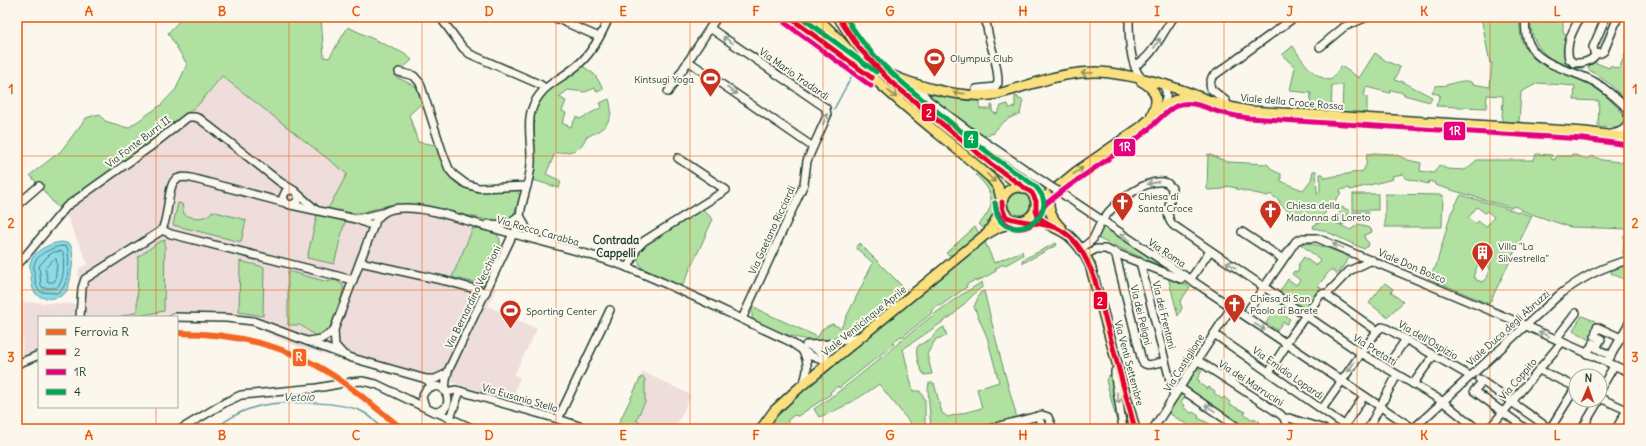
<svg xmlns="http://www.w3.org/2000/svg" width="1646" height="446" font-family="Delius,sans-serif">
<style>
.built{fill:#efdddc}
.green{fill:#b1e1a1;stroke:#688f6a;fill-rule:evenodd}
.water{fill:#8bdae7;stroke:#609b9f}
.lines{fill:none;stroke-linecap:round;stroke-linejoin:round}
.shore{stroke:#4a7c7c;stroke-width:1}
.stream{stroke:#609b9f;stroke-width:1.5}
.minor-tunnel{stroke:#cfd2c7;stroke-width:7;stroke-dasharray:7 3.5;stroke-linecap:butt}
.minor-casing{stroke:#1f3d34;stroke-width:10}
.major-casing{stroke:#1f3d34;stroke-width:12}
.minor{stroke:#fbf7ec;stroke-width:7}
.major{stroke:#fbe080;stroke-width:9}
.minor-bridge-casing{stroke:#1f3d34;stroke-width:10;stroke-linecap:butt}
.minor-bridge{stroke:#fbf7ec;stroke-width:7}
.bus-1-casing{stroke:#fbf7ec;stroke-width:8}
.bus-2-casing{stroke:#fbf7ec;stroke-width:8}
.bus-3-casing{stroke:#fbf7ec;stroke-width:8}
.bus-1{stroke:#e4002b;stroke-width:5}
.bus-2{stroke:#e5007d;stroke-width:5}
.bus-3{stroke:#00a651;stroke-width:5}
.rail-1-casing{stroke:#fbf7ec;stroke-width:9}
.rail-1{stroke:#f26522;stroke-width:6}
.oneway{stroke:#8d9a90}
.oneway2{stroke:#8d8e5a}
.grid{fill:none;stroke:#e8590c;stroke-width:1;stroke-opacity:0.55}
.labels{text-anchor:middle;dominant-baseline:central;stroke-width:4;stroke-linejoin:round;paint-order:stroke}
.poi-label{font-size:10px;fill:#1f3d34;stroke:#fbf7ec;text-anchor:start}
.street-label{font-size:10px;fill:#1f3d34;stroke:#fbf7ec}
.neighbourhood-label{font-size:11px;font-weight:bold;fill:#1f3d34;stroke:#fbf7ec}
.water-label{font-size:11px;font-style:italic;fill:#355c58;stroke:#fbf7ec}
.line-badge{stroke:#fbf7ec;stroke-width:1.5}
.badge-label{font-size:11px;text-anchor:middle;font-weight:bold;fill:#fff}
.neatline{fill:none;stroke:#e8590c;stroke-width:1.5}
.grid-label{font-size:13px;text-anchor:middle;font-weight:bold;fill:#e8590c}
</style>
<rect width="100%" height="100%" fill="#fbf7ec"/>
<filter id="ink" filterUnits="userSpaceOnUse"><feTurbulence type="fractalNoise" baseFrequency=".025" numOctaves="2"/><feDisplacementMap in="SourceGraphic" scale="8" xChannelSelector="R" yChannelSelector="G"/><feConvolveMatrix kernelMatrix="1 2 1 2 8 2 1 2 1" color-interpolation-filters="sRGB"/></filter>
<g filter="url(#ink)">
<g class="built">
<path d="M222,76L347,174L329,209L364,212L385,206L408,204L440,209L477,218L452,277L496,288L488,306L537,329L514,375L520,377L511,401L451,382L419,375L416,381L320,353L299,347L246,324L205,320L177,321V317H39V359L26,364L22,354L23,302L76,304L79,268L88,264L62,206L155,139L198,105Z"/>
<path d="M643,372L691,395L675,429H616Z"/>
</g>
<g class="green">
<path d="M183,17H321L324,57L329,58L348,27L405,54L412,60L394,76L417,87L422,103L409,115L418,142L436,145C440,155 442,165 448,174C462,197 493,191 516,189L518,191L520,196L513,217L511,219L496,222L440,209L408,204L385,206L364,212L354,213L342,212L328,209L347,174L222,76L198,105L155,139L58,208L30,175L61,151L86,118L99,114L105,121L128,128L161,105L176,89L187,64L168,33Z"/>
<path d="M1481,17H1520C1516,68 1556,67 1590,85C1603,92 1612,102 1623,113L1625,117L1624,124L1618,128L1598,127L1599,101L1574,100L1575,86L1538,83L1521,92L1519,123L1502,122L1503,96L1487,95L1486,108L1436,106L1440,95L1432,92L1436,86C1439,85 1443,86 1446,85C1455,83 1463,79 1471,82L1472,84L1490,87L1492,63H1490Z"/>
<path d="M1531,17H1548L1556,19L1558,17H1565L1563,21V32L1568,35L1567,59L1585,64L1584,69C1555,70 1527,46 1531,17Z"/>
<path d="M1629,45V104L1610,84L1588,69L1591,61L1609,68L1610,66L1619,69Z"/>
<path d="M1293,46C1301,59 1314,79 1331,80L1341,66L1359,78L1375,53L1386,61L1400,67L1395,80L1400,82L1401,81L1432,97L1430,102L1404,95V93L1391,90L1390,93L1366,87L1364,96L1367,97V114L1342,112L1343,85H1332L1331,111L1310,110L1311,93L1290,91L1295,67L1282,55Z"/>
<path d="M581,65L594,74L604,89L597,92L595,88L585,92L568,90L559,97L566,101L562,111L566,113L562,123L571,127L576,117L580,119L602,107L600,103L609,99C616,120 604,130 586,137C580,153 569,152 555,153L546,174L561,181L559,188L533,180L535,165L534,111L544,92Z"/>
<path d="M931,93L980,99V109H991V105L993,106L992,112L997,114L1001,106L1008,104L1009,108L1015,107V96L1018,97V99L1023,100L1020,113L1021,114C1010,116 999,124 993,134L991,133L990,135L983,136L930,100Z"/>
<path d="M958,128L1024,173L1028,178L1047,190L1040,191L1024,182L957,130Z"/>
<path d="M1374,153L1394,154L1408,160L1421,163L1420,171L1434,173L1439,165L1447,169L1465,170L1477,160H1534L1536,154L1552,155L1551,159L1555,160L1556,156H1571L1572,154L1587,159L1592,156L1602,160L1629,163V229L1570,227L1520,210V208L1513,206L1512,208L1435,185V183L1429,181L1428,184L1405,178L1403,174L1392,176L1393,179L1350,190L1349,188L1340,190L1341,193L1321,218L1300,220L1279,203L1280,201L1270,194L1268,196L1236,189L1237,188L1226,186L1224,189L1208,190L1207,189L1208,154L1228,162L1267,164L1274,171L1281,174V181L1292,186L1303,190L1311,180L1313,171H1316L1317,194L1320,192V174H1323L1325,178L1363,171L1366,165L1367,154Z"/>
<path d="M978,172C1000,191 1002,206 983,228L979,224C997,205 994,192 976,175Z"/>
<circle cx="1019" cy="204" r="11"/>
<rect x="1353" y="194" width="25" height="16"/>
<path d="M1385,194L1443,195L1442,227H1385Z"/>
<path d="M1461,195L1532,216L1489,304L1428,278L1436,266L1451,213ZM1477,207L1485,213L1487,211L1494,217L1486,227L1478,221L1476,224L1468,218ZM1483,260H1488L1489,262L1487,266L1490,267L1485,281L1483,282L1476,280V278L1473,277L1478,264H1481Z"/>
<path d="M178,203L182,204L184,214C192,219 207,220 212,211L246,220L241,242L173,225Z"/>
<path d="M1342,207L1350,211L1343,225L1335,221Z"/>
<path d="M702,209L713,219L682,287L642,268C637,261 637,255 641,248Z"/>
<rect x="1353" y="212" width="15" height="9"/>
<path d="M317,215L345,221L334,264L307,258Z"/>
<path d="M1329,219L1350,230L1359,224L1371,229L1372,232L1364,235L1365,239L1369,243L1368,246L1364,249L1323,230L1313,228L1314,225Z"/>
<path d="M1102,226L1168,269L1099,239L1098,235Z"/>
<path d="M975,227L979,233L953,255H949L946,253Z"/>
<path d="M473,228L496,233L500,239V251L484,285L452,277Z"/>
<path d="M1624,235H1629V252L1623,255Z"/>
<path d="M165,240L164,311L133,317H119L137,312L138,257L159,242Z"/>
<path d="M985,242L994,263L1022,251L1023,255L1004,266L1003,264L995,269L996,271L976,282L975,280L966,285L967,287L940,306L938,305L931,311L932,313L902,337L901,336L893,342L894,344L839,388L838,386L830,392L831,394L798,416L794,415L787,421L789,423L783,429H767L777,414L796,397Z"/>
<path d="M859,243L907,291C895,302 883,313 870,323C831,353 794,340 755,321L752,318V307L818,337L822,329L832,324L841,328L873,263L856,248Z"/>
<path d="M1056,243L1057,245L1023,263L1022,260Z"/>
<path d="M1299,243C1317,243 1333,250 1350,257L1337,274L1331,269L1318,286L1321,288L1304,312L1278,294L1288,279L1296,285L1300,280L1292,274L1294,271L1297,273L1299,270L1298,269L1300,266L1298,265L1304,257L1316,266L1321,260Z"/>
<path d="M240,261L264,267L263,316L239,312Z"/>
<path d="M1629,264V277L1626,278L1625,280L1611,273V271Z"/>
<path d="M288,271L328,282L335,280L343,285C345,293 333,324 327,331C324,334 320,336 316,336L300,325H288Z"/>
<path d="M1168,277L1175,279L1190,287L1180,302L1182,308L1178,316Z"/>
<path d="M982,282L983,287L979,289L953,315L903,349L913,391H920L925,400V429H915L879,384C860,398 841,409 819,417L814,409C872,371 921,317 982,282Z"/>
<path d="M1385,283L1393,289L1391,292L1403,302L1387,317L1369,303Z"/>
<path d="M984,291L1000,356L1017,418L972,429H931L928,390L929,383H934L942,413L948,417L982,408L977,389L999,382L987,337L974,307L980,293Z"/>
<path d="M1275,309L1290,319L1287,324L1283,322L1277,330L1266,323Z"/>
<path d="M1582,316L1595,321L1592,341L1573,330Z"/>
<path d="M944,327L947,336L936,339L927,354L932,374L925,375C920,372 915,355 917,348C919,343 923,344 927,341C934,338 935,331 944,327Z"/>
<path d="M1196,367L1202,371L1197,379L1200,381L1199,383L1207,389L1209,387L1215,391L1214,393L1222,399L1224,397L1230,402L1229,404L1245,412L1244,414L1253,420L1254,418L1260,422L1259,424L1266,429H1243L1182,388Z"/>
<path d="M1109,375L1112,379L1120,427L1117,422L1106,380Z"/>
<path d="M641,377L645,379V402L636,420L654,429H616Z"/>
<path d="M1180,391L1186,395L1181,403L1184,405L1183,407L1191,413L1193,412L1199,416L1198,418L1214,426L1213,428L1214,429H1194L1167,412Z"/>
</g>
<path class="water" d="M62,242L70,244C75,254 72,269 70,280C69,285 68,291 64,294C57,300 41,300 35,293C32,289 32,283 31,278C31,274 29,268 30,263C34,250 50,243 62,242Z"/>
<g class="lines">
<g class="shore">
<path d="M62,246L67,247C70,259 70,287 57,293L41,292C36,288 36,284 35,278C35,274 33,269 34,265C36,254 53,247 62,246Z"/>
<path d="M54,252L61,251L63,253C64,263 65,282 56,288H43L41,285L39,266L49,255Z"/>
<path d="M56,259L57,264L55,281L53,282H48L45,268L53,260Z"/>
</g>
<g class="stream">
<path d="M834,109L855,70"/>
<path d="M215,429C226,420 239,412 252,408C277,400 334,401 359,410C368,414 376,421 382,429"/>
</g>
<path class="minor-tunnel" d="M339,384L350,382"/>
<defs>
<g id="minor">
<path d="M440,17L463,48L470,54L539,84L545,88"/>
<path d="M553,17L599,37"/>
<path d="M789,17L865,73"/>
<path d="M1129,17C1129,35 1129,65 1142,79"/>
<path d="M1526,17C1520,64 1561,65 1593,81C1606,88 1618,100 1629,110"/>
<path d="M1552,17H1554"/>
<path d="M1580,17C1573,31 1565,43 1569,59L1574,63C1583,63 1591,62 1596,54"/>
<path d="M1606,17L1593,47L1594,52L1597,54L1601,53L1604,51L1618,17"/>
<path d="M1320,47L1344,27L1367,17"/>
<path d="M688,61L813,147L827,116L826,108L710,28"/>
<path d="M1135,65C1152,59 1163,31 1174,17"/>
<path d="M399,72L414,76L420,83L443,154L449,169L454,175L466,184L479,188L527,186"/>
<path d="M916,84L928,100L976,136L1051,187"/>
<path d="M1162,84C1169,91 1166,99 1163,106"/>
<path d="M668,92L717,17"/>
<path d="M974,94L976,89L995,87L998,83C999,60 986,40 986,17"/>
<path d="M1227,107L1226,101L1211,89L1210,84L1212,77L1295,17"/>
<path d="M1611,134C1622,132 1631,127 1628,115"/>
<path d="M1058,191L1414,429"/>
<path d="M298,194L315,209"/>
<path d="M17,205L39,186"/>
<path d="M291,205L356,219L368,224H375"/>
<path d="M1104,218C1115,203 1147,176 1167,183L1172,188C1172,200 1163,215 1173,225L1361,353L1442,401L1477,429"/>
<path d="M357,219L382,213"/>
<path d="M522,219L527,230L536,239"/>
<path d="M489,224C500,225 509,225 517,217"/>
<path d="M162,230L171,234L353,280"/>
<path d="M1242,232L1283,259"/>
<path d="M1081,249L1093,239L1100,224"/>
<path d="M1115,252L1142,361C1146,368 1155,363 1162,362"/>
<path d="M1085,255L1096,249H1105L1181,279"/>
<path d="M360,262L446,281L486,292"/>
<path d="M1140,262L1174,396"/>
<path d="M17,264L22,260L67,206L150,147L188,117H195L200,119L280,182L295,191L298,195V200C294,206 289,206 285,202L283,197L286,191L292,190"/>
<path d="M628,268L637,248L644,241L726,190L678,158"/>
<path d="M1190,280L1210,251"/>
<path d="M1327,294L1329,297L1377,331"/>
<path d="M1249,309L1296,241L1303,238H1317L1513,320L1629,372"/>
<path d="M80,317L82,288L85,279L161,231C169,220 167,188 175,180C180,176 186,177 191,178L286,203"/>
<path d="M174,317L226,318L253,321L352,358L426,379L434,387"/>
<path d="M742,319L804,184L807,161L813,147"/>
<path d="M1214,334L1350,429"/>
<path d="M1556,339L1576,313"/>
<path d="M309,341L321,339L331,333"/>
<path d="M1286,343L1321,294L1328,293L1349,271L1372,260"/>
<path d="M806,345L828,344L861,336"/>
<path d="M810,346L822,353L830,363"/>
<path d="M803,352C809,362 808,373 803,384"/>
<path d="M343,354L335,345L334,330L375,222C381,211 392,208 403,208C431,207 465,221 492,228C537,241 585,251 629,268C683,290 736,317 789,341L811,356L830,363"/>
<path d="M1587,354L1593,343"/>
<path d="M1611,356L1596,348L1601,339L1595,336L1597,327L1621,338"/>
<path d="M1392,359L1406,339"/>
<path d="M1609,359L1629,323"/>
<path d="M1197,360L1280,414L1284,418L1287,427L1291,429"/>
<path d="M17,364L39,355"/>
<path d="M1118,368L1115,371V377L1123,429"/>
<path d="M1539,370L1576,387"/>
<path d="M1269,372L1287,344"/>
<path d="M425,379H435L446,374"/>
<path d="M1479,379L1550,429"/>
<path d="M350,382L362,381L376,384L434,412C458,412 447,378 429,388C425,390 423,394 422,398L426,408"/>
<path d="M1482,382L1474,391L1526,429"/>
<path d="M1413,384L1434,355"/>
<path d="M1180,388L1240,429"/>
<path d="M1600,390L1614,366"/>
<path d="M445,391L446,380L448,371L513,234C522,226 519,219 521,209C524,194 530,180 531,164C532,149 527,125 531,112C539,84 561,81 580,63C593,51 602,34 609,17"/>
<path d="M446,392L456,390L558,419L588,429"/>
<path d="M1600,398L1629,411"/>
<path d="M1322,409L1377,331L1382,327L1386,328L1470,376"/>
<path d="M436,412L474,429"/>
<path d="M1038,416L1043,429"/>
<path d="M450,418L460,391"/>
<path d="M558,419L610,310"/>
<path d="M1285,419L1289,418L1324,429"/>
<path d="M1345,425L1364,396"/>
<path d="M181,429L226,402L241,395L317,388L339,384"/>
<path d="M988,429L1042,415L1048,417L1053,429"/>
<path d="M1153,429L1231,308"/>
<path d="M1368,429L1397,375"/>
<path d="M1413,429L1558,296C1578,280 1604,266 1629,260"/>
<path d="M1489,429L1562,342"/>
<path d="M1550,429L1576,387"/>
<path d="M1582,429L1599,400"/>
<path d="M1616,429L1627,410"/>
</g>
<g id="major">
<path d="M815,17C839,35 855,61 877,81C913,115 954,145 991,178L998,187L1002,202"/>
<path d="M838,17L854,41L874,65"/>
<path d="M871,62C896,84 964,100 997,94C1010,91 1023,86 1035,83C1059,75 1085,70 1110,73C1134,76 1159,82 1181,90C1204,98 1225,108 1250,111L1585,132L1629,138"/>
<path d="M883,74L913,101L991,164L1024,188"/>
<path d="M1141,81C1156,89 1160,99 1152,114"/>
<circle cx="1019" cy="204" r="17"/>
<path d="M1051,191C1046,207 1050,217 1062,229"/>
<path d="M1037,204L1076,172L1141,127L1165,105L1180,98L1195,97"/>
<path d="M1036,209C1038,225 1059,227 1069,236C1078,244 1085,254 1090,265L1135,429"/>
<path d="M989,231L999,215L1002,204"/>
<path d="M761,429L774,411L801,386L985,235L999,227L1019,221"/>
</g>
</defs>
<use href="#minor" class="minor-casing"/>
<use href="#major" class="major-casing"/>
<use href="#minor" class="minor"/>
<use href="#major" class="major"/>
<defs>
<path id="minor-bridge" d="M1051,187L1058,191"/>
</defs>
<use href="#minor-bridge" class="minor-bridge-casing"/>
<use href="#minor-bridge" class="minor-bridge"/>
<defs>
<g id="bus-1">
<path d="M789,17L872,78"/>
<path d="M838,17L859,48L891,82L991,164L1032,193L1036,201V211L1038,217C1046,223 1054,226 1062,231C1079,241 1087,260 1094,277L1135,429"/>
<path d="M1002,202C1002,207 1003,213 1007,217C1011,220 1044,224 1054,227"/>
</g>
<g id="bus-2">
<path d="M785,23L871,86"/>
<path d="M995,203C997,219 1011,234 1029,226C1040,222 1039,210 1047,203C1077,178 1112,158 1143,134C1155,125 1164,111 1178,105C1193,100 1208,109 1222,113C1231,115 1240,117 1249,118L1584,139L1628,145"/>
</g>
<g id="bus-3">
<path d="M801,17L876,72"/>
<path d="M846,17C869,59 909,88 945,118C972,140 998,162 1028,181C1072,209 1012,249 997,215C996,212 996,207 995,203"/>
</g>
</defs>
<use href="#bus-1" class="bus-1-casing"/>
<use href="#bus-2" class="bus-2-casing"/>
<use href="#bus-3" class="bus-3-casing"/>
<use href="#bus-1" class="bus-1"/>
<use href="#bus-2" class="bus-2"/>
<use href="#bus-3" class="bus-3"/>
<defs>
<path id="rail-1" d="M177,333C233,333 287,345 334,376C358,392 380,411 402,429"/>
</defs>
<use href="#rail-1" class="rail-1-casing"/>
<use href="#rail-1" class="rail-1"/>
</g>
<defs><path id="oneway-shaft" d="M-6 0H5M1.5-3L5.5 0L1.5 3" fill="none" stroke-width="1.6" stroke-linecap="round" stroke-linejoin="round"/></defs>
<g class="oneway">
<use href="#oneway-shaft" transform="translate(728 40) rotate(-145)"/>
<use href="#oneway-shaft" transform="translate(1157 43) rotate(-58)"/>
<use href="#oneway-shaft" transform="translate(732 91) rotate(35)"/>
<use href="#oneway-shaft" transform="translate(825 119) rotate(-70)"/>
<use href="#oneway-shaft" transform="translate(1153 183) rotate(167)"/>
<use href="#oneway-shaft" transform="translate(1125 237) rotate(-146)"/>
<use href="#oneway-shaft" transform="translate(1338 246) rotate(-157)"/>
<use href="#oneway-shaft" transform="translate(1231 265) rotate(-146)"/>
<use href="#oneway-shaft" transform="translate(1260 327) rotate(32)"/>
<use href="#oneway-shaft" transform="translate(1544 334) rotate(-155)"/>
<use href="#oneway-shaft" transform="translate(1351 367) rotate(123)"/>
<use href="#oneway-shaft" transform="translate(1118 398) rotate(80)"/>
<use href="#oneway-shaft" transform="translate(1210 408) rotate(-146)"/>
</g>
<g class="oneway2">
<use href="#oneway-shaft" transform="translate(1087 73) rotate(177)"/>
<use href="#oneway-shaft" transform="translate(959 93) rotate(-173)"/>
<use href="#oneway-shaft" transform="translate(892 94) rotate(40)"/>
<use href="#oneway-shaft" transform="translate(1078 171) rotate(-35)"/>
<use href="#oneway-shaft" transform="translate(991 178) rotate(45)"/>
</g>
</g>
<path class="grid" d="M156,17V317M289,17V429M422,17V429M556,17V429M690,17V429M823,17V429M956,17V429M1090,17V429M1224,17V429M1357,17V429M1490,17V429M17,156H1629M17,290H1629M156,407V429"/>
<defs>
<symbol id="stadium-pin" viewBox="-11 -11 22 30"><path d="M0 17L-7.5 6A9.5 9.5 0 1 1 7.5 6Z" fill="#c8321e" stroke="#fbf7ec"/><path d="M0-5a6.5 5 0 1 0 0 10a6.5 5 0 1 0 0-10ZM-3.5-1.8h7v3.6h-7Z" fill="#fff"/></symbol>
<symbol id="church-pin" viewBox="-11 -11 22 30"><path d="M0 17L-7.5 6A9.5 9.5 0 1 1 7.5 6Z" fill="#c8321e" stroke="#fbf7ec"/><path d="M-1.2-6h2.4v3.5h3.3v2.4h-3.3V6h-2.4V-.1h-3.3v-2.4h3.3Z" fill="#fff"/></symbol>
<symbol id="building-pin" viewBox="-11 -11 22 30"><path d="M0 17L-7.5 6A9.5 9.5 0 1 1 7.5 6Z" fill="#c8321e" stroke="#fbf7ec"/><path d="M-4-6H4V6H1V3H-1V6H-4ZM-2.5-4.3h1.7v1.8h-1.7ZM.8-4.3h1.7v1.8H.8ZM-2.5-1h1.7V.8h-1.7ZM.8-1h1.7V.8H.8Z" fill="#fff"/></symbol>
</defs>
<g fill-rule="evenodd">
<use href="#stadium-pin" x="922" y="46" width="25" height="34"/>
<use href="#stadium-pin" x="698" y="66" width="25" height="34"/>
<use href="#church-pin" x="1110" y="190" width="25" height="34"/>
<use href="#church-pin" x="1258" y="198" width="25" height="34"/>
<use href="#building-pin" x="1470" y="240" width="25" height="34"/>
<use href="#church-pin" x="1222" y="292" width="25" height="34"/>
<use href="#stadium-pin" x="498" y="298" width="25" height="34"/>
</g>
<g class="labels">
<g class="poi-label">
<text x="950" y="58">Olympus Club</text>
<text x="694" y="79" text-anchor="end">Kintsugi Yoga</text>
<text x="1138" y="196">Chiesa di<tspan x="1138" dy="12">Santa Croce</tspan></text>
<text x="1286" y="205">Chiesa della<tspan x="1286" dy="12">Madonna di Loreto</tspan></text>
<text x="1498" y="246">Villa "La<tspan x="1498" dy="12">Silvestrella"</tspan></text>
<text x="1250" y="298">Chiesa di San<tspan x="1250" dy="12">Paolo di Barete</tspan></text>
<text x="526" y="311">Sporting Center</text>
</g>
<g class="street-label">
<text transform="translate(794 74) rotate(35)">Via Mario Tradardi</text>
<text transform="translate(1292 102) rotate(5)">Viale della Croce Rossa</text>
<text transform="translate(138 142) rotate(-37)">Via Fonte Burri II</text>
<text transform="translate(772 230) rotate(-65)">Via Gaetano Ricciardi</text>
<text transform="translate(538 231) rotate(16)">Via Rocco Carabba</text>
<text transform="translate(1167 253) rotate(34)">Via Roma</text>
<text transform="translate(1412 266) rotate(23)">Viale Don Bosco</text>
<text transform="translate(473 297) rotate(-64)">Via Bernardino Vecchioni</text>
<text transform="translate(1141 315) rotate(76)">Via dei Peligni</text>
<text transform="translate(1164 315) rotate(76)">Via dei Frentani</text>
<text transform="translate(864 321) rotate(-39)">Viale Venticinque Aprile</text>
<text transform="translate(1508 328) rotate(-42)">Viale Duca degli Abruzzi</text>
<text transform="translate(1428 340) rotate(30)">Via dell'Ospizio</text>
<text transform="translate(1375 350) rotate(32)">Via Pretatti</text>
<text transform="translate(1129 363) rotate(75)">Via Venti Settembre</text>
<text transform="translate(1184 363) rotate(-58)">Via Castiglione</text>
<text transform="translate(1288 373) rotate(35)">Via Emidio Lopardi</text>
<text transform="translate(1518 379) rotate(-49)">Via Coppito</text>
<text transform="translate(1251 383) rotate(33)">Via dei Marrucini</text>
<text transform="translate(520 398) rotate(16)">Via Eusanio Stella</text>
</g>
<g class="neighbourhood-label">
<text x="616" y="240">Contrada<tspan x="616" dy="13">Cappelli</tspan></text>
</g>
<g class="water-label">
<text transform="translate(299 397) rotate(-1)">Vetoio</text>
</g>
</g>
<g class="line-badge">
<rect x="921" y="103" width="15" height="19" rx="4" fill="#e4002b"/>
<rect x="1443" y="121" width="23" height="20" rx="4" fill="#e5007d"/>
<rect x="963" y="130" width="16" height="19" rx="4" fill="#00a651"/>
<rect x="1113" y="138" width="23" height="19" rx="4" fill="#e5007d"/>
<rect x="1093" y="291" width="15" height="19" rx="4" fill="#e4002b"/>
<rect x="292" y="348" width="15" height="19" rx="4" fill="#f26522"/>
</g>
<g class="badge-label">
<text x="929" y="117">2</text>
<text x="1455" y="135">1R</text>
<text x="971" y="143">4</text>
<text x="1125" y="151">1R</text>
<text x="1100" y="305">2</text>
<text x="299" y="361">R</text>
</g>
<rect width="1646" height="446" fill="none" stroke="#fbf7ec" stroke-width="44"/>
<rect x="38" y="316" width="140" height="92" fill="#fbf7ec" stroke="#a3ada2"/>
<rect x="46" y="329" width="20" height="6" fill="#f26522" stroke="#a3ada2"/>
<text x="74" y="336" font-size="12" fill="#1f3d34">Ferrovia R</text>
<rect x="46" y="349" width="20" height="6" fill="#e4002b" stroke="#a3ada2"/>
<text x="74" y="356" font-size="12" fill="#1f3d34">2</text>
<rect x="46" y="369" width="20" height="6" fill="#e5007d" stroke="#a3ada2"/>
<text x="74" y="376" font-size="12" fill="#1f3d34">1R</text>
<rect x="46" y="389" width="20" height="6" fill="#00a651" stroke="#a3ada2"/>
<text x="74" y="396" font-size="12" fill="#1f3d34">4</text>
<g transform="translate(1588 388) rotate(2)"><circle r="19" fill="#fbf7ec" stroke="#a3ada2"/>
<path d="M0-3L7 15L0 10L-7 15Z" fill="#c8321e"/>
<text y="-6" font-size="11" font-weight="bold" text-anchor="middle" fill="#1f3d34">N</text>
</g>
<rect x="22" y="22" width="1602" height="402" class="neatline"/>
<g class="grid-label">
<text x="89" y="16">A</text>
<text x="222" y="16">B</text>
<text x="356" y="16">C</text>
<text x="489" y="16">D</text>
<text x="623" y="16">E</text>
<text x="756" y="16">F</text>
<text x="890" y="16">G</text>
<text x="1023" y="16">H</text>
<text x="1157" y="16">I</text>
<text x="1290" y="16">J</text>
<text x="1424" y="16">K</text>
<text x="1557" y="16">L</text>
<text x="11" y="94">1</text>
<text x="1635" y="94">1</text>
<text x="11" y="228">2</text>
<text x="1635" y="228">2</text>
<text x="11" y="362">3</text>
<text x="1635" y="362">3</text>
<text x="89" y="440">A</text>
<text x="222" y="440">B</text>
<text x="356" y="440">C</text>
<text x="489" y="440">D</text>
<text x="623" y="440">E</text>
<text x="756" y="440">F</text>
<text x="890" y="440">G</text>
<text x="1023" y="440">H</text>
<text x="1157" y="440">I</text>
<text x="1290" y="440">J</text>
<text x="1424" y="440">K</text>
<text x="1557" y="440">L</text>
</g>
</svg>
